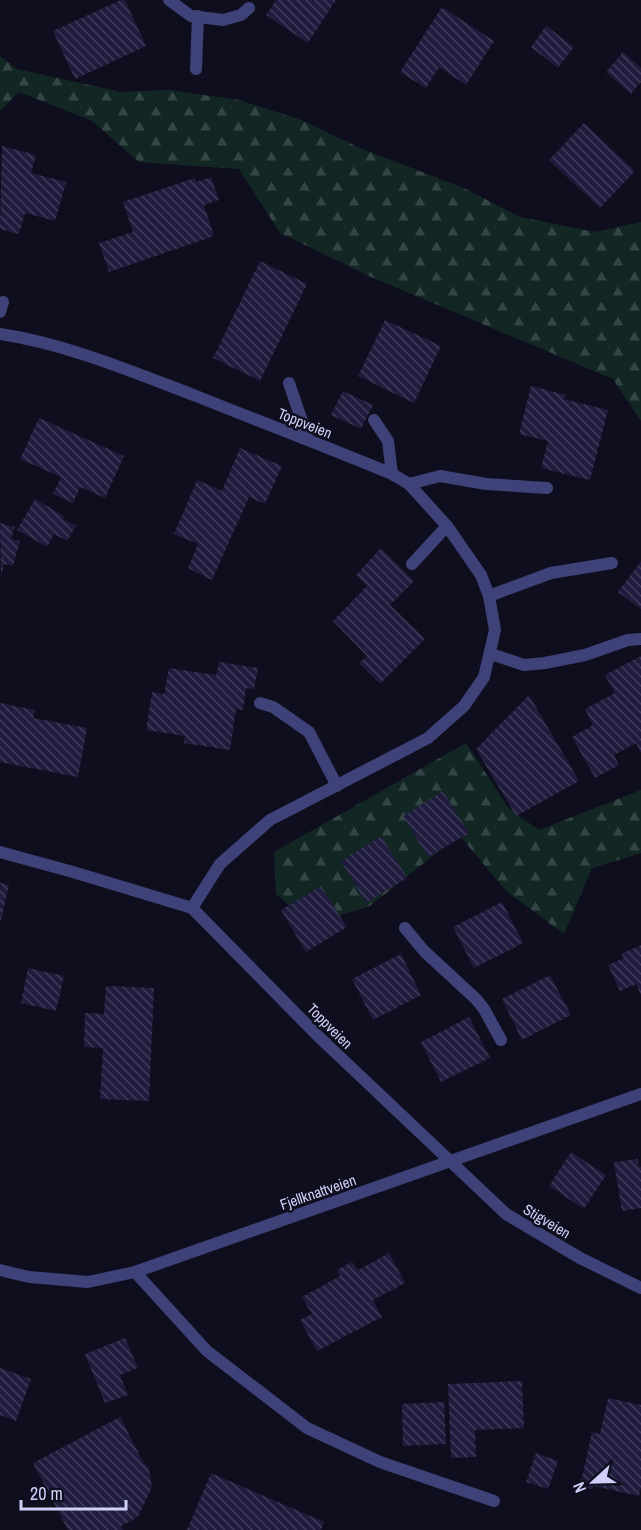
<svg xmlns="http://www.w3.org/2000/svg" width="641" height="1530" font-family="'Archivo Narrow',sans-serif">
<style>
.forest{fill:url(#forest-firs)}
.building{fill:url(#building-back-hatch)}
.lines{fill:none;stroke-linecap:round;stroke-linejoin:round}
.service{stroke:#3e4278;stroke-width:12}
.minor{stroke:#3e4278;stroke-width:12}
.labels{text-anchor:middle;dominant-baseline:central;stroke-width:5;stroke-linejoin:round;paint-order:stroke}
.street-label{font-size:15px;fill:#d0cffa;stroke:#0f0e1e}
</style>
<defs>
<pattern id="forest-firs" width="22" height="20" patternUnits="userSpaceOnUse" patternTransform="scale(1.5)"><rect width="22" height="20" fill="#122724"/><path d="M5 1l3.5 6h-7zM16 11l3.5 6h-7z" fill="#334545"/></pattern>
<pattern id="building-back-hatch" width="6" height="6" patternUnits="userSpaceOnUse" patternTransform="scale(1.5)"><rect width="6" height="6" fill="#1f1c3d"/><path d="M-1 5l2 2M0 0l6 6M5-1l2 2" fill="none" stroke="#3e3c5a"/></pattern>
</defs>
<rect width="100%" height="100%" fill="#0f0e1e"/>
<g class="forest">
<path d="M0,56L17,69L121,92L169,90L239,100L301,120L360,148L466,189L520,217L595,232L641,222V421L613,379L371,277L280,233L239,169L139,162L92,121L19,92L0,111Z"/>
<path d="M466,743L509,809L539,830L641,790V853L592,868L564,934L507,892L459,835L370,906L311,924L276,894L274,852Z"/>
</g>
<g class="building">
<path d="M121,0H125L146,46L75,79L53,31Z"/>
<path d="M276,0H336L308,43L266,15Z"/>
<path d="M442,7L494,41L466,85L439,67L426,88L400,72Z"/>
<path d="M546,26L574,47L558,68L531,47Z"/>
<path d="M623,52L641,68V82L631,94L606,72Z"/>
<path d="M584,123L635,171L600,208L549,160Z"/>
<path d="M2,146L36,155L31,173L66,182L55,221L25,213L19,234L0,229Z"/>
<path d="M211,177L219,200L204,205L214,236L109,272L99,243L133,232L123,202L195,178L196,182Z"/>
<path d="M260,261L307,284L260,381L213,358Z"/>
<path d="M385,320L441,346L414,403L358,376Z"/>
<path d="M531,386L566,395L564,399L608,410L590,480L541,468L548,441L519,434Z"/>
<path d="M343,391L373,405L361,429L331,415Z"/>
<path d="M39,418L124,456L105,498L80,487L73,503L53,494L61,477L20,459Z"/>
<path d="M240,448L282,466L265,504L249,497L212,580L188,568L198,544L174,534L197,480L222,491Z"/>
<path d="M35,499L64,516L63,519L76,526L67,541L54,534L47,547L17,530Z"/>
<path d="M0,523L15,527L11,539L20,541L13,566L4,564L1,577Z"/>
<path d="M381,548L414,581L390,605L425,639L380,684L359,663L367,656L333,621L367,586L356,575Z"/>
<path d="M641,561V609L618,592Z"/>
<path d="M641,656V753L636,743L614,755L619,765L595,778L572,737L593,725L585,709L615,693L605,675Z"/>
<path d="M219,662L258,668L254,689L246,688L243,710L236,709L230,750L184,743L185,736L146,730L152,692L164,694L169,668L216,675Z"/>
<path d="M529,695L579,781L516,816L476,749Z"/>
<path d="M0,703L35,710L33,718L87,728L78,777L0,762Z"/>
<path d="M443,791L469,833L428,857L403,816Z"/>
<path d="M381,836L407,878L366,903L341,861Z"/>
<path d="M0,883L9,885L1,920H0Z"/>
<path d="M321,886L347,927L306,952L281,910Z"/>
<path d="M502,902L523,943L474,968L453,927Z"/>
<path d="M641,945V995L636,984L620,991L608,965L624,958L621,954Z"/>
<path d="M401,954L421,995L373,1020L352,979Z"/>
<path d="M28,968L64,976L56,1011L21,1003Z"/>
<path d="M550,975L571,1015L522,1040L502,999Z"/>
<path d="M106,986L154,988L149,1101L100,1099L103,1048L84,1047L85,1013L104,1014Z"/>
<path d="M469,1017L490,1058L441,1082L421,1042Z"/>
<path d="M571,1152L606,1175L584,1209L549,1186Z"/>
<path d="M638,1159L639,1167H641V1208L622,1211L614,1162Z"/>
<path d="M389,1253L405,1283L373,1300L382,1317L317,1351L300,1320L312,1314L302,1297L340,1276L337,1270L352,1262L358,1270Z"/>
<path d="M125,1338L138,1368L120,1375L128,1395L105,1403L85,1354Z"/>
<path d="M0,1368L31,1379L16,1421L0,1415Z"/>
<path d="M522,1381L524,1428L475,1430L476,1457L451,1458L448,1384Z"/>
<path d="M608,1398L641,1405V1487L639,1496L594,1486L593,1489L580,1487L592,1432L600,1434Z"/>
<path d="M444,1402L446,1444L403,1446L402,1404Z"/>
<path d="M120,1417L142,1460L149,1469L152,1487L138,1517L121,1526L123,1530H68L33,1463Z"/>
<path d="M536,1453L558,1461L548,1489L526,1482Z"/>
<path d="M211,1473L324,1522L321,1530H187Z"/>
</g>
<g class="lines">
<g class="service">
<path d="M169,0L191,16L223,20L241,15L249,8"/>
<path d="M196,69L198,16"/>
<path d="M0,312L3,302"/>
<path d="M289,383L308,439"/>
<path d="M374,420L388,441L392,474"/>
<path d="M409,484L440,476L486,484L547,488"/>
<path d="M412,564L447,526"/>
<path d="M489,596L551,573L612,563"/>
<path d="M491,654L524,665L545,663L585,655L628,640L641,639"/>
<path d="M260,703L273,707L309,732L337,786"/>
<path d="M405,928L424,951L476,999L484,1009L501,1040"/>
<path d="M135,1272L207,1351L307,1428L380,1462L494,1501"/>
</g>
<g class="minor">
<path d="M0,334C67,344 133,372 196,396C261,422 327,447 392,474L409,484L447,526L481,575L489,596L495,630L484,677L464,706L428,738L270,820L220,864L192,908"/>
<path d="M0,852L73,872L192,908L319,1037L506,1214L580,1258L641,1288"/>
<path d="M0,1270L29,1277L88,1282L135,1272L641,1094"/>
</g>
</g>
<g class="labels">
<g class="street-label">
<text transform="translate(305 423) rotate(22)">Toppveien</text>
<text transform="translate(330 1026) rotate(45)">Toppveien</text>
<text transform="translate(318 1192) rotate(-19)">Fjellknattveien</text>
<text transform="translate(547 1221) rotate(31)">Stigveien</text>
</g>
</g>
<g transform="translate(593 1482) rotate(248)" stroke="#0f0e1e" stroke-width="4.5" paint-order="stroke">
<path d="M0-4.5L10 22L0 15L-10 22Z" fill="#d0cffa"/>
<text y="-9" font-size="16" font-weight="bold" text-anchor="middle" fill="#d0cffa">N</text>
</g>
<path d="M21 1500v9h105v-9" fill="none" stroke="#d0cffa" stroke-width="3"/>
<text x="30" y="1500" font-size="18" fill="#d0cffa" stroke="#0f0e1e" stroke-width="4.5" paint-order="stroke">20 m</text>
</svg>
